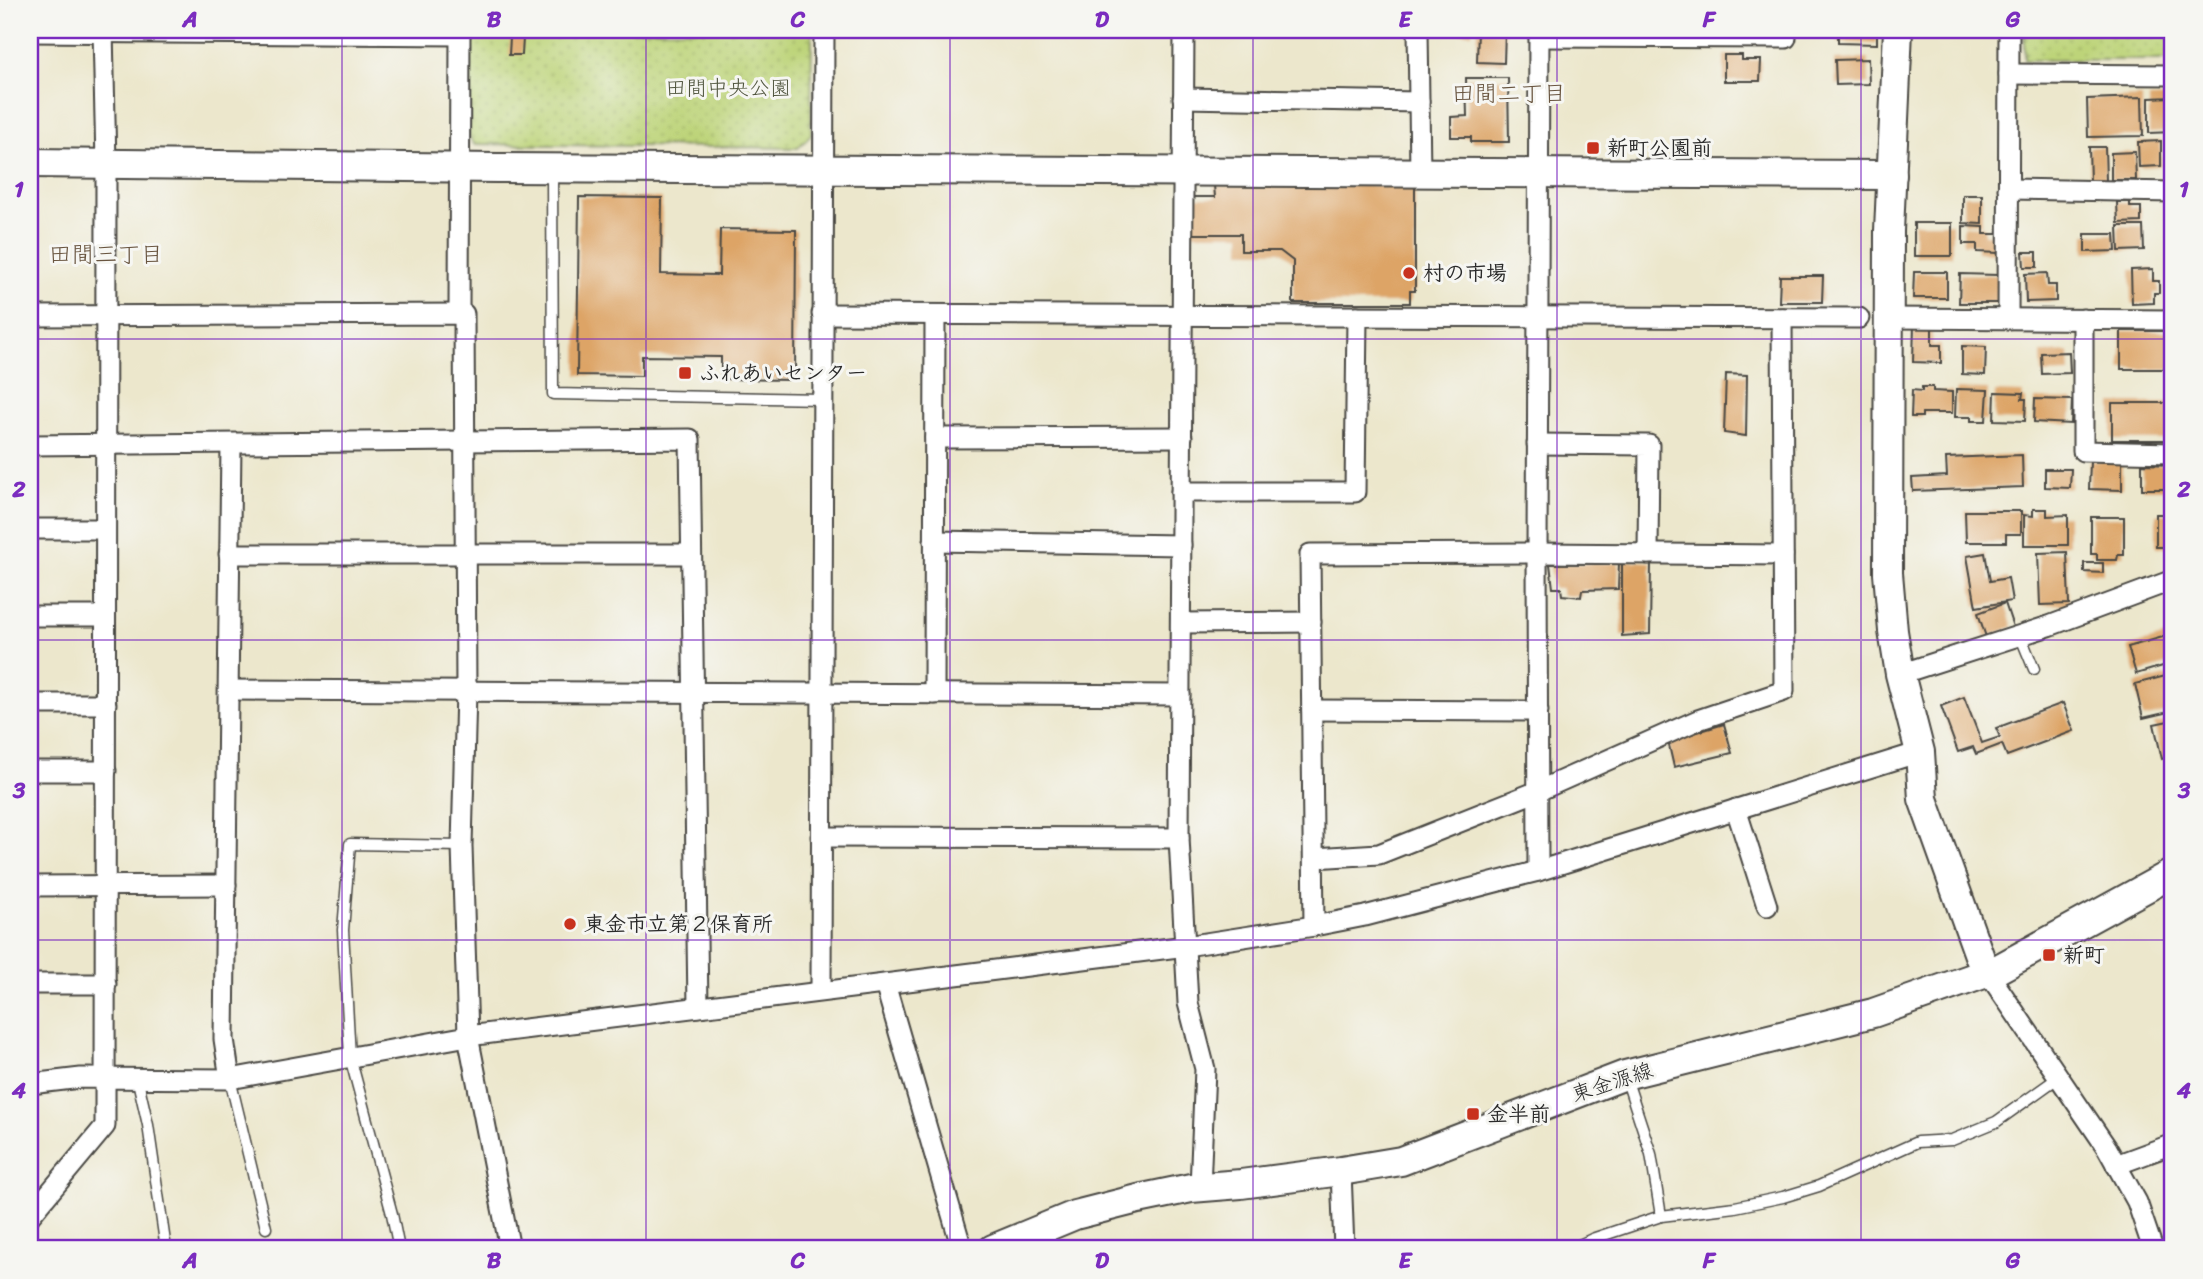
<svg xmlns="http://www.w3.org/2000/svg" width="2203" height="1279" font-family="Sriracha,'Klee One',sans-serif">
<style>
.park{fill:url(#park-dots);stroke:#748052;stroke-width:2}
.building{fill:#dda466}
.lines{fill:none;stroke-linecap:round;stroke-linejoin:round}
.lane-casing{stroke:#484743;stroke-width:13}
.street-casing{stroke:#484743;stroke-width:23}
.secondary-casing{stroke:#484743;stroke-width:32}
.lane{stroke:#fff;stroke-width:10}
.street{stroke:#fff;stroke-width:19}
.secondary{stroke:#fff;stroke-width:28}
.grid{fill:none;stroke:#7b2cbf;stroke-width:2;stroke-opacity:0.55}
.poi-dot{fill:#c8321e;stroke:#f6f6f2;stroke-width:2.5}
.labels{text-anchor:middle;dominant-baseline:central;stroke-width:6;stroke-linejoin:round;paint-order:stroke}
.park-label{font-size:21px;fill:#50553e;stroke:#f6f6f2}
.poi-label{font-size:21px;font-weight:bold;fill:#2b2b2b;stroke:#f6f6f2;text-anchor:start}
.street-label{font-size:21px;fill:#2b2b2b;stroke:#f6f6f2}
.neighbourhood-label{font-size:23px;fill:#695540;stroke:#f6f6f2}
.neatline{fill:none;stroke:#7b2cbf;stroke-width:2.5}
.grid-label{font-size:23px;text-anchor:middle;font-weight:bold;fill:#7b2cbf}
</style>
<defs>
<pattern id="park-dots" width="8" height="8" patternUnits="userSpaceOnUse" patternTransform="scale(1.75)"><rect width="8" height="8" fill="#bdd479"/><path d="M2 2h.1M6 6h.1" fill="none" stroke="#a3b669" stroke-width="1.8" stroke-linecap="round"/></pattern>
</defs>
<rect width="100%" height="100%" fill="#f6f6f2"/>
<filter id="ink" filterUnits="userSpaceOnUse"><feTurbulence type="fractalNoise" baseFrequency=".0143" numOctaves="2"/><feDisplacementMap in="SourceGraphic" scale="14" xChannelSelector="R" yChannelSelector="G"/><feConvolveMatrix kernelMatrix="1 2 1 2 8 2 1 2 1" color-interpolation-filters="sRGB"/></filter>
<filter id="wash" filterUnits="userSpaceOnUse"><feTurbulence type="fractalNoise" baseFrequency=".00686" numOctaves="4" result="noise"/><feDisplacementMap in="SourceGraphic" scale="28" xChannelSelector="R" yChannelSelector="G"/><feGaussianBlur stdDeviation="1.57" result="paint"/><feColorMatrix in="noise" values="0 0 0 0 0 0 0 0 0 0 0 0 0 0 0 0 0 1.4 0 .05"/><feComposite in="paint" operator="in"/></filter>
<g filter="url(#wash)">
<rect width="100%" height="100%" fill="#ece7cc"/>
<g class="park">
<path d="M468,30H812L811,135L798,148L474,144L469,137Z"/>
<rect x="2024" y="30" width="149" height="30"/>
</g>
<g id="blocks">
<g class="building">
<rect x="1432" y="30" width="40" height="3"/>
<path d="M1478,30H1505L1504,63L1477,62Z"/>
<path d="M1838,30H1877V44L1838,43Z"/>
<path d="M510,37L523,38L522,55H509Z"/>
<path d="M1724,55H1742V60H1761L1760,81H1724Z"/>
<path d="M1868,59L1869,84L1836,85L1835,60Z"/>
<path d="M1466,78H1508L1509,142H1471V137H1451V117L1467,116Z"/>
<path d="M2142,97L2143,136L2088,137L2087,99Z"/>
<path d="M2173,97V132L2149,133V98Z"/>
<path d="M2161,141V166L2139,167L2138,142Z"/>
<path d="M2089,147H2105L2106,181H2090Z"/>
<path d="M2135,152L2136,180H2111V153Z"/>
<path d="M1214,185H1415V291H1410V303H1293V261L1280,251H1241V234H1189V197H1215Z"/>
<path d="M1963,195H1982V224L1963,223Z"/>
<path d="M579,197L662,198L661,274L719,275L720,229L796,230L795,380L721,379V357L642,356V376L577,375Z"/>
<path d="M2117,202H2130V207H2141V222L2118,223Z"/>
<rect x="1914" y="223" width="38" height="33"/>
<path d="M1963,226L1984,227V234H1999V253L1977,252V244H1963Z"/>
<path d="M2118,226H2143L2144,250L2119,251Z"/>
<path d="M2085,234H2115L2116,251L2085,252Z"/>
<path d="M2023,252H2037V267H2024Z"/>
<path d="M2153,269V281H2159V293H2154V303L2132,304L2131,270Z"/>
<path d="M1914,272H1947V298H1913Z"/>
<path d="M2047,273L2048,285H2056V301L2026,302L2025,274Z"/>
<path d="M1960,274L1998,275V303H1959Z"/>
<path d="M1780,276H1823L1822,302H1779Z"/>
<path d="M1914,324L1932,325V345H1941V363L1913,362Z"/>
<rect x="2121" y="331" width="52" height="38"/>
<path d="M1962,346L1986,347L1985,375L1962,374Z"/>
<path d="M2069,352L2070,373L2042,374L2041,353Z"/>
<path d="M1726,374L1747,375L1746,436L1724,433Z"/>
<path d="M1922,387H1933V391L1952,392V413H1922V417H1911L1912,390L1922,391Z"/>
<path d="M1956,389L1988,390L1986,421H1971V417H1955Z"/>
<path d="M1995,392L2023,393L2022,399H2026L2025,421L1994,420Z"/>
<path d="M2035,399L2072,400L2071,424L2034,422Z"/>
<rect x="2112" y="403" width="61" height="37"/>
<path d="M2022,455L2023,487L1913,491L1912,478L1947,476L1946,458Z"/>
<path d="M2090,461H2122V490L2089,489Z"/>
<path d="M2142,464L2173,465V489H2142Z"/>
<path d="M2045,469H2071L2070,488L2045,487Z"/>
<path d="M2033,509H2047V516L2068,515V545H2024V515L2033,516Z"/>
<path d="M1965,511H2021V534H2006V542H1966Z"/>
<rect x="2156" y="514" width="17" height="33"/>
<path d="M2091,517H2124V555H2118L2117,560H2097V554H2091Z"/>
<path d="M2067,552L2069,604L2040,605L2038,553Z"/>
<path d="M1985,553L1990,581L2008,578L2012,601L1976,607L1967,556Z"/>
<path d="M1622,560L1651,562L1650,634L1622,636Z"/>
<path d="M1619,563L1618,589L1582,590L1581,597L1562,595L1561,588H1553L1550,564Z"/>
<path d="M2084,563H2103V573L2084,572Z"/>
<path d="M2005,603L2013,627L1986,637L1978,613Z"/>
<path d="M2173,634V663L2136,674L2128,647Z"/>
<path d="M2173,674V711L2143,718L2135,684Z"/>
<path d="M1964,697L1982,743L2000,737L1996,728L2063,703L2074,731L2007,756L2002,744L1976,754L1973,747L1958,752L1941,706Z"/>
<path d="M2173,720V756L2162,759L2154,724Z"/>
<path d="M1724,724L1732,753L1674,767L1668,741Z"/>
</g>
</g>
</g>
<g filter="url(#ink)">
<use href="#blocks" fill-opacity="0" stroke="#484743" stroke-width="2"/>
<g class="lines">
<defs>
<g id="lane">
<path d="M552,170L553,394L822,399"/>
<path d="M2020,635L2034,669"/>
<path d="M137,1077L148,1125L166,1249"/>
<path d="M1626,1078L1651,1154L1661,1216"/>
<path d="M230,1079L266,1228"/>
<path d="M399,1249L392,1214L350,1057L343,930L350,844L462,846"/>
<path d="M1571,1249L1592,1239L1661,1216L1735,1207L1783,1197L1819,1186L1917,1142L1952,1140L1996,1122L2059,1077"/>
</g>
<g id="street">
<path d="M1184,30L1179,838L1188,1003L1205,1069L1200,1187"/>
<path d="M1418,30L1420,173"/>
<path d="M30,32L460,35"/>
<path d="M1539,37L1786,38V30"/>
<path d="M2009,74L2173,75"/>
<path d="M1183,98L1419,102"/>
<path d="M2008,189L2173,192"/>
<path d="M459,314L460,30"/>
<path d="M822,314L1859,318"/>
<path d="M30,316L464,314L466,691L462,846L468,1036L510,1249"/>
<path d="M1889,318L2173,320"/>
<path d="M2008,319L2009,30"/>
<path d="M2083,319V451L2173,453"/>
<path d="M935,438L1182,437"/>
<path d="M1537,444L1649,445L1648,554"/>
<path d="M30,445L690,439L698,1007"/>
<path d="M1181,492H1355L1357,316"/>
<path d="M30,529H105"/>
<path d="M934,541L1181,545"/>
<path d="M229,554H691"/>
<path d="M30,616H105"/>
<path d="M1181,623L1311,622"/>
<path d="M1900,674L2049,626L2173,580"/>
<path d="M229,690L1180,695"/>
<path d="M934,694L935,315"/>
<path d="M30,704H106"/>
<path d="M1312,710L1538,711"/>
<path d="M30,771H106"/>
<path d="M1736,809L1767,906"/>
<path d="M821,837L1179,838"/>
<path d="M1314,858L1379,854L1538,791L1698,720L1784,691L1782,318"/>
<path d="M1538,871L1537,553L1539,30"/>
<path d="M30,886L226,885"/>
<path d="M1314,926L1310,554L1537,553L1783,555"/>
<path d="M1988,973L2107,1148L2137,1202L2153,1249"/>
<path d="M30,984H106"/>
<path d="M885,984L962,1249"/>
<path d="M821,991L824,30"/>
<path d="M230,1079L224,1039L231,444"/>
<path d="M30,1084L81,1078L230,1079L468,1036L1020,967L1186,946L1314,926L1365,916L1538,871L1920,752"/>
<path d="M2116,1165L2173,1144"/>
<path d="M1341,1171L1344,1249"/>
<path d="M30,1216L105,1126L106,164L103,30"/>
</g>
<g id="secondary">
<path d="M1898,30L1889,231L1888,573L1893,631L1900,674L1920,752L1923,799L1980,958L1988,973"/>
<path d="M30,163L497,168L1892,175"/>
<path d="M993,1249L1075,1215L1138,1199L1191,1188L1241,1184L1341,1171L1401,1161L1625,1075L1873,1013L1998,969L2173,873"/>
</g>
</defs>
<use href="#lane" class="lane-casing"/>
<use href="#street" class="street-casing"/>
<use href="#secondary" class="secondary-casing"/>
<use href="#lane" class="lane"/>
<use href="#street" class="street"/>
<use href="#secondary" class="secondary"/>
</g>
</g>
<path class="grid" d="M342,30V1249M646,30V1249M950,30V1249M1253,30V1249M1557,30V1249M1861,30V1249M30,339H2173M30,640H2173M30,940H2173"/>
<g class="poi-dot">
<rect x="1586" y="141" width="14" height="14" rx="3.5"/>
<circle cx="1409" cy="273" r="7"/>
<rect x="678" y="366" width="14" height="14" rx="3.5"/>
<circle cx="570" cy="924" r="7"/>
<rect x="2042" y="948" width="14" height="14" rx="3.5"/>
<rect x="1466" y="1107" width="14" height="14" rx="3.5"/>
</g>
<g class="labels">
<g class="park-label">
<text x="728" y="88">田間中央公園</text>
</g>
<g class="poi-label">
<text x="1607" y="148">新町公園前</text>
<text x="1423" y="273">村の市場</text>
<text x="699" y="373">ふれあいセンター</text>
<text x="584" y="924">東金市立第２保育所</text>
<text x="2063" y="955">新町</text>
<text x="1487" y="1114">金半前</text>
</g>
<g class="street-label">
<text transform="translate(1612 1082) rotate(-18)">東金源線</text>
</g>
<g class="neighbourhood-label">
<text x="1509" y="93">田間二丁目</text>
<text x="106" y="254">田間三丁目</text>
</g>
</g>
<rect width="2203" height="1279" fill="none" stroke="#f6f6f2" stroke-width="77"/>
<rect x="38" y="38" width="2126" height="1202" class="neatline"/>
<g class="grid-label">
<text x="190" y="27">A</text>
<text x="494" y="27">B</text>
<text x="798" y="27">C</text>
<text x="1102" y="27">D</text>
<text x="1405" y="27">E</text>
<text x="1709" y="27">F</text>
<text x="2013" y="27">G</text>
<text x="19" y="197">1</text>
<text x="2184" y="197">1</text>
<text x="19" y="497">2</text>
<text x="2184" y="497">2</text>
<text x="19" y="798">3</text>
<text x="2184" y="798">3</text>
<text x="19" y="1098">4</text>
<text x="2184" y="1098">4</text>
<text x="190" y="1268">A</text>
<text x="494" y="1268">B</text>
<text x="798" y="1268">C</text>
<text x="1102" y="1268">D</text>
<text x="1405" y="1268">E</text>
<text x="1709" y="1268">F</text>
<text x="2013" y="1268">G</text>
</g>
</svg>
